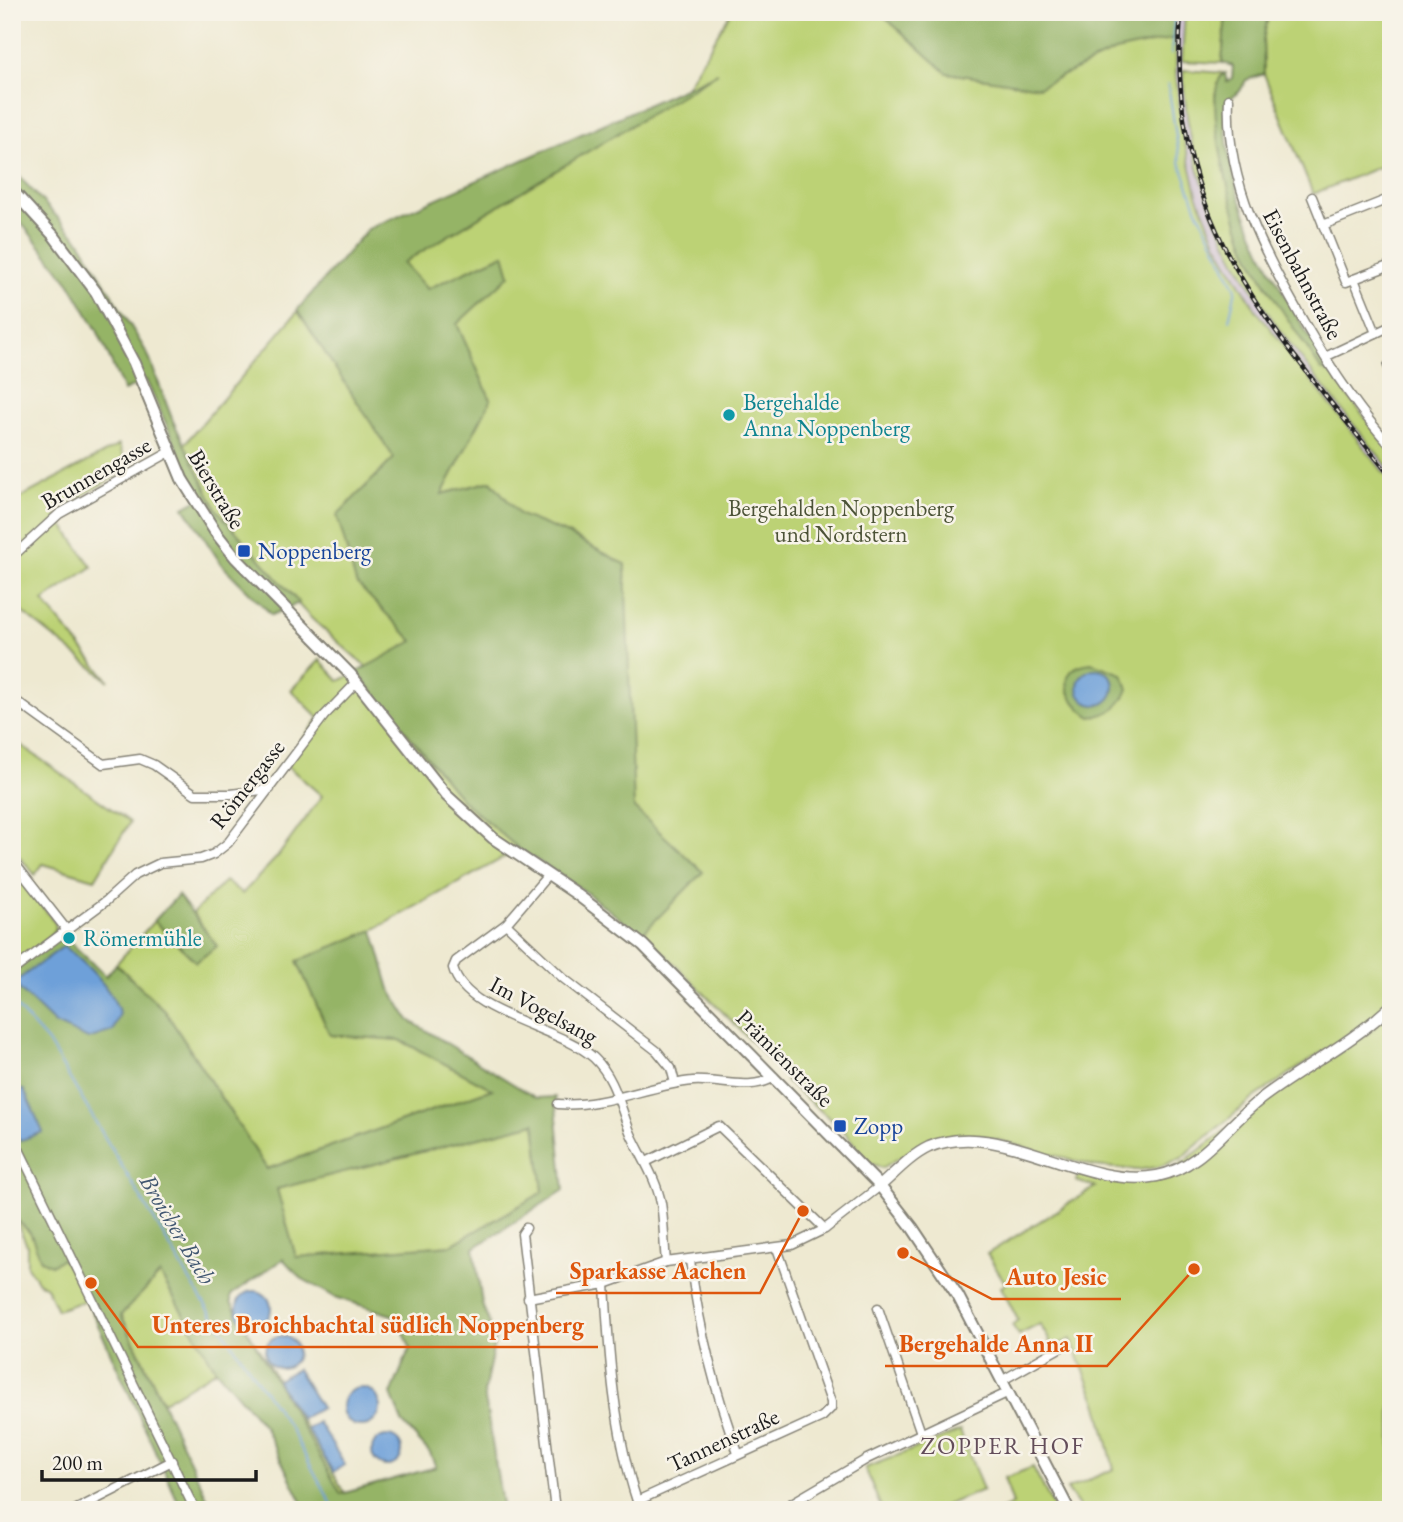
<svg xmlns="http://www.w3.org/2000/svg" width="1403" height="1522" font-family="'EB Garamond',serif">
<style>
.industrial{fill:#cdbed2}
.green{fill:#bcd275;stroke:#6c7748;stroke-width:2}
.forest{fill:#95b466;stroke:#586841;stroke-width:2;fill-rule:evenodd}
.water{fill:#6ea0d9;stroke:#455e7a;stroke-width:2}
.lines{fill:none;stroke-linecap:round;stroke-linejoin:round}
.stream{stroke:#6ea0d9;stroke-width:2}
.minor-casing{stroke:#858276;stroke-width:11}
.tertiary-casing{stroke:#858276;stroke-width:13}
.secondary-casing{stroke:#858276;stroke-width:14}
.minor{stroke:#fff;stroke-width:8}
.tertiary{stroke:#fff;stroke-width:10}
.secondary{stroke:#fff;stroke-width:10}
.rail-casing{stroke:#1c1c1c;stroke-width:4.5}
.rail{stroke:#f7f3e8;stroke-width:2;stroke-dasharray:5;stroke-linecap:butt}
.culture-dot{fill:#0f9aa8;stroke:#f7f3e8;stroke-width:2.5}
.transit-dot{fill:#1a4fb4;stroke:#f7f3e8;stroke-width:2.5}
.labels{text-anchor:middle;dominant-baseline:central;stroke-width:5;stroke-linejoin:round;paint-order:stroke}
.street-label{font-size:23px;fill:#1c1c1c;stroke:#f7f3e8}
.culture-label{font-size:23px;fill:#0d838f;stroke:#f7f3e8;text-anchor:start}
.park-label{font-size:23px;fill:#4c5337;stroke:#f7f3e8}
.transit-label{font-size:23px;fill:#164399;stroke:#f7f3e8;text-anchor:start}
.water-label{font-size:24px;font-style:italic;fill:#415771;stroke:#f7f3e8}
.neighbourhood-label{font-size:24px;letter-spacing:2px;fill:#634d5a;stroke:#f7f3e8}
.leader{fill:none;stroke:#de560d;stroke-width:2.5}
.callout-dot{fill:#de560d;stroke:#f7f3e8;stroke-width:2.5}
.callout-label{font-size:24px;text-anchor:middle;font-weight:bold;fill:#de560d;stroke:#f7f3e8;stroke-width:5;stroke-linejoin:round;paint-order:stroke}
</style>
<rect width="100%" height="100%" fill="#f7f3e8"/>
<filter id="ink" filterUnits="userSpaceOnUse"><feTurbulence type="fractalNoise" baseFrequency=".0143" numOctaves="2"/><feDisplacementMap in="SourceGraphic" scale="14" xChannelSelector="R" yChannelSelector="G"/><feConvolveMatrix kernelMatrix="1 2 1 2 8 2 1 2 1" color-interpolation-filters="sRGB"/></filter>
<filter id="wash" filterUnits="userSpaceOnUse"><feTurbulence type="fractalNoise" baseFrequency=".00686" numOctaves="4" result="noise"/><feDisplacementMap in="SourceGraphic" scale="28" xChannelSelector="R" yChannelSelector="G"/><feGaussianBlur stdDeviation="1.57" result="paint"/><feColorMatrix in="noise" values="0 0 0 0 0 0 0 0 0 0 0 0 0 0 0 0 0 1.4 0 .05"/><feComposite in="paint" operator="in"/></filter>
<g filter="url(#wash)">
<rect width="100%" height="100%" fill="#eee9d1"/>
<path class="industrial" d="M1178,12H1185L1182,61L1188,129L1204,192L1218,228L1261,305L1391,471V482L1256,310L1216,242L1197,194L1182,130L1176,74Z"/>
<g class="green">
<path d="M731,12H1161L1155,42L1176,38V74L1182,130L1197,194L1216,242L1256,310L1391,482V1006L1255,1097L1180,1159L1158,1167L1137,1170L1094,1166L983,1136L961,1133L928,1141L882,1168L868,1162L844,1131L785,1080L787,1077L666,955L372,672L312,619L262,566L251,547L229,530L201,489L181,448L362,236L682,94Z"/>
<path d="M1185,12H1226L1222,63L1182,61Z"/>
<path d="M1269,12H1391V162L1313,194L1264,74L1263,40Z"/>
<path d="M1183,70L1225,73L1221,75L1215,94L1217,131L1258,268L1321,369L1332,375L1391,451V471C1291,344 1188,241 1183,70Z"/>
<path d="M119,445L128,469L54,512L92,567L43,601L109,681L12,604V495L16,500Z"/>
<path d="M320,660L339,681L357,672L462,800L519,849L373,930L298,962L330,1035L400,1040L493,1089L267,1169L165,1011L116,964L154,921L196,962L217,946L193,913L225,881L242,894L278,856L322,796L284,763L319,718L291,690Z"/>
<path d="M12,739L130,822L95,879L43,864L35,875L12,848Z"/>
<path d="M12,867L55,923L56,929L12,974Z"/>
<path d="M1391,1013V1510H1082L1067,1489L1114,1469L1098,1405L1071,1339L1053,1347L1040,1324L1019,1335L1012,1325L1018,1320L1001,1287L1006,1284L987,1254L1095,1187L1076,1181L1078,1175L1115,1181L1161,1179L1259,1105L1366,1035Z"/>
<path d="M12,1067L177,1212L355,1510L279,1441L198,1338L216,1370L163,1402L121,1314L158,1276L80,1284L87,1300L57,1310L46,1287L38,1282L27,1266V1245L14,1217L30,1233L12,1199Z"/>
<path d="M535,1123L543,1192L451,1245L296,1258L276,1189Z"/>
<path d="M960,1431L983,1490L934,1510H882L865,1468Z"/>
<path d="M1033,1467L1055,1510H1000L1013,1504L1004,1478Z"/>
</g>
<g class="forest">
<path d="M879,12H1178L1176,38L1115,51L1039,87L947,73Z"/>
<path d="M1226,12H1269L1263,40L1264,74L1246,80L1240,91L1226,102C1220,201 1284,293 1332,375L1321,369C1298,334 1261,282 1245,244C1235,219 1198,89 1225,73L1227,82L1232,78L1233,66L1222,63Z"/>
<path d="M718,73L403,263L427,289L504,254L510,275L457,324L491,400L442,494L491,481L520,515L568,534L625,564L634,808L703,872L641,935L583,890L519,849L462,800L357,672L413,641L356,583L337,515L394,458L297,310L368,229Z"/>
<path d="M12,169L80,241L148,355L173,421L217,510L299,603L272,615L222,565L184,507L200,498L146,380L124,391L97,330L70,284L12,211Z"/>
<path d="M1092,663L1122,674L1128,689C1121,707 1109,715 1091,717C1066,702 1053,666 1092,663Z"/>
<path d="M178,895L217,946L196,962L154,921Z"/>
<path d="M56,929L106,976L116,964L165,1011L267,1169L492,1089L400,1040L330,1035L297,961L373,930L390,989L409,1020L536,1098L555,1097L564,1190L474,1248L482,1304L495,1339L484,1393L503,1510H306L264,1426L216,1370L160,1274L121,1315L213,1510H182L79,1283L62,1259L51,1265L41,1260L30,1232L12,1215V1123L20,1140L12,1067L16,1065L12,1056V974ZM535,1123L543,1192L451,1245L296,1257L277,1189ZM283,1259L301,1278L335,1297L398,1317L410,1348L391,1394L402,1422L430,1453L436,1467L341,1494L231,1302V1295Z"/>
</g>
<g class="water">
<circle cx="1096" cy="687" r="18"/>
<path d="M64,946C87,965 109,985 120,1013L113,1031L88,1039L55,1024L19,989L16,981Z"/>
<path d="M12,1089L24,1090L43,1132L19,1141L12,1123Z"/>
<circle cx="254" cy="1308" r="17"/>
<circle cx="281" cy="1352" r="16"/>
<path d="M297,1369L321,1408L301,1419L277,1380Z"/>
<circle cx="361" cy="1407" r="19"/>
<path d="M318,1422L345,1465L333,1472L307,1429Z"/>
<circle cx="387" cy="1451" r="15"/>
</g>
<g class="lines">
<g class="stream">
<path d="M1171,54L1175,12"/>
<path d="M1168,84L1180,162L1196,207L1236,289L1229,320"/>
<path d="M12,1002L48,1042L200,1297L290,1428L335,1510"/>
</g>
</g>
</g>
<g filter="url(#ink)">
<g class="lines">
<defs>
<g id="minor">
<path d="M1229,99C1225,182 1265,254 1305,324C1330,367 1357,409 1391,446"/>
<path d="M1312,197L1346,282L1354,279L1376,333"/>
<path d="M1323,225L1391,198"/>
<path d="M1354,279L1391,265"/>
<path d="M1325,357L1391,326"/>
<path d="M1388,366L1391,365"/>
<path d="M12,557L59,514L170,452"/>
<path d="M12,698L103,764L140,759L154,765L195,794H231L270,789"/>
<path d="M12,860L66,929"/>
<path d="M548,875L506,924L456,961L453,968C465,1015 561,1027 594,1058C616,1079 620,1108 631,1134C642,1158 656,1178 661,1203C664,1222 664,1243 666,1262"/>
<path d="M506,924L563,978L657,1051L671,1068L675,1083"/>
<path d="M12,971L106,901L135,875L160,863L201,859L214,854L228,843L324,716L357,682"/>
<path d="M558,1104C603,1108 649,1085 693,1081C720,1079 750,1092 774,1077"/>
<path d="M12,1135L195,1510"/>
<path d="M646,1162L719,1126L825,1229"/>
<path d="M526,1228L522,1234L555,1510"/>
<path d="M690,1260C699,1327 714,1390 738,1453"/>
<path d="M605,1284C609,1357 614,1431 637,1501"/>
<path d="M528,1298L605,1284L666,1262L792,1245L825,1229L880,1186"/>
<path d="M878,1308L921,1433"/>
<path d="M1003,1380L1063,1346"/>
<path d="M75,1510L172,1461"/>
<path d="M636,1510L637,1501L822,1417L831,1408V1402L777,1248"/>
<path d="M780,1510L867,1459L1009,1392"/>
</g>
<path id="tertiary" d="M880,1186C895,1173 910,1156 929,1147C1000,1117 1082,1190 1157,1176C1204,1167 1229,1121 1266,1095C1307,1065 1353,1042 1391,1006"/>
<path id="secondary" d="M12,190L54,236L96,292L134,363L182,479L216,533L235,557L351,675L446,795L493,838L575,893L643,945L880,1186L912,1227L958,1296L1069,1510"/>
</defs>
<use href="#minor" class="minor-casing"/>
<use href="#tertiary" class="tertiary-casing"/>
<use href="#secondary" class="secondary-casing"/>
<use href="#minor" class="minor"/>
<use href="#tertiary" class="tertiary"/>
<use href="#secondary" class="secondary"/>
<defs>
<path id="rail" d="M1181,12C1165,222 1270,325 1391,477"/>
</defs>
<use href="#rail" class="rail-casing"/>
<use href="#rail" class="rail"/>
</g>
</g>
<g class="culture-dot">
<circle cx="729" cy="415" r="7"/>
<circle cx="69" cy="938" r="7"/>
</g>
<g class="transit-dot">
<rect x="237" y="544" width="14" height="14" rx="3.5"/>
<rect x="833" y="1119" width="14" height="14" rx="3.5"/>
</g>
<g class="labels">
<g class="street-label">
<text transform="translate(1303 274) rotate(62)">Eisenbahnstraße</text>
<text transform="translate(96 473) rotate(-30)">Brunnengasse</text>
<text transform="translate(217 489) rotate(59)">Bierstraße</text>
<text transform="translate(247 784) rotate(-52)">Römergasse</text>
<text transform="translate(544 1010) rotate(28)">Im Vogelsang</text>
<text transform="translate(785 1058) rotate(45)">Prämienstraße</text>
<text transform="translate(723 1440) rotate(-25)">Tannenstraße</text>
</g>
<g class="culture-label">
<text x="743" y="402">Bergehalde<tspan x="743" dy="26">Anna Noppenberg</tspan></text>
<text x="83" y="938">Römermühle</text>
</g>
<g class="park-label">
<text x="841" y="508">Bergehalden Noppenberg<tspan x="841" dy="26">und Nordstern</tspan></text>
</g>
<g class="transit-label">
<text x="258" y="551">Noppenberg</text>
<text x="854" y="1126">Zopp</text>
</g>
<g class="water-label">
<text transform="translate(178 1229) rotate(59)">Broicher Bach</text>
</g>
<g class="neighbourhood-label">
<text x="1003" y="1445">ZOPPER HOF</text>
</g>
</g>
<path class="leader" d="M803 1211L760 1293H556M903 1253L992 1299H1121M91 1283L138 1347H598M1194 1269L1107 1366H885"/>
<g class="callout-dot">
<circle cx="803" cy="1211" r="7"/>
<circle cx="903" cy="1253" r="7"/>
<circle cx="91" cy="1283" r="7"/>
<circle cx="1194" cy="1269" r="7"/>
</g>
<g class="callout-label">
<text x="658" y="1279">Sparkasse Aachen</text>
<text x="1056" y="1285">Auto Jesic</text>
<text x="368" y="1333">Unteres Broichbachtal südlich Noppenberg</text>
<text x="996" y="1352">Bergehalde Anna II</text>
</g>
<rect width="1403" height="1522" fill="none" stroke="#f7f3e8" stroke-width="42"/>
<path d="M42 1470v10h214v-10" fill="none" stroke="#1c1c1c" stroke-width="3.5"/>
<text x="52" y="1470" font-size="21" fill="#1c1c1c" stroke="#f7f3e8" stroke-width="5" paint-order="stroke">200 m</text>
</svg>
